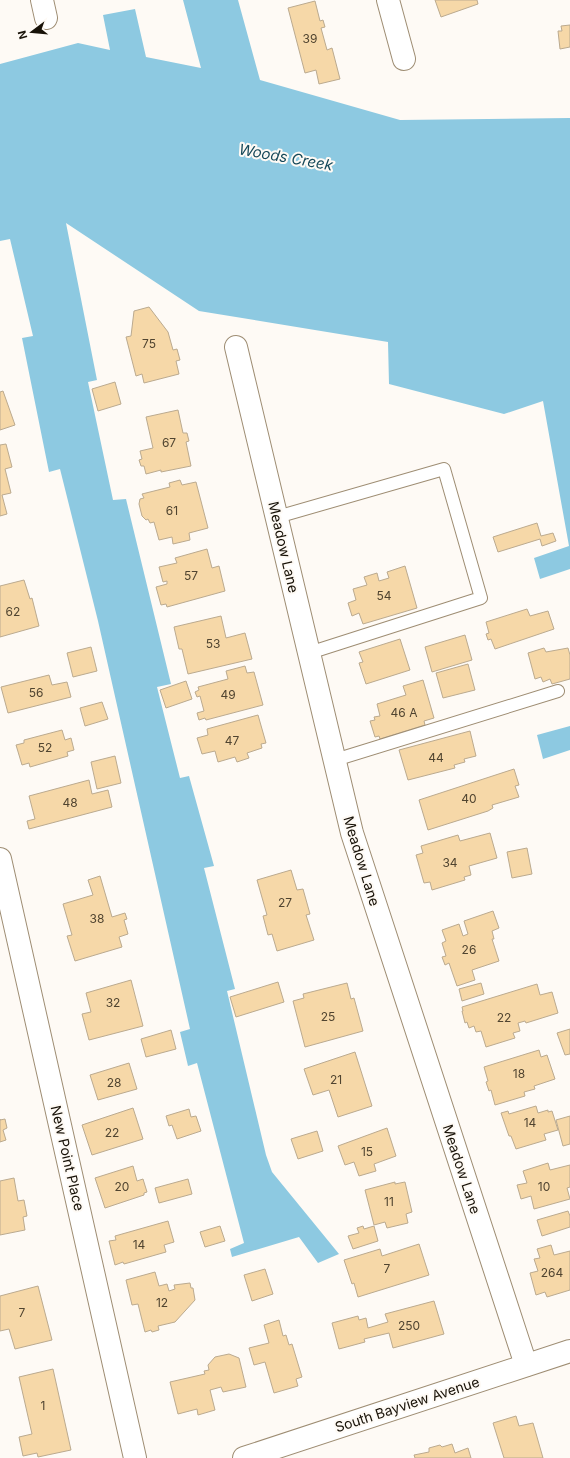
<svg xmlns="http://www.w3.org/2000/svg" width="570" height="1458" font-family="Inter,sans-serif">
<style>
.water{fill:#8dc9e1}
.building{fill:#f6d8a8;stroke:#bbaa8f}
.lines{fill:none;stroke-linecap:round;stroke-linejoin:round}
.lane-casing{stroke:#9e8d73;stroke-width:14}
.street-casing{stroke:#9e8d73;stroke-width:24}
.lane{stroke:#fff;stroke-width:12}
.street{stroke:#fff;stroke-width:22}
.labels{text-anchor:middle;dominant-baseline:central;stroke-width:4;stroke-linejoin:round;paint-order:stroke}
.number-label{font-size:12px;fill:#504430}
.street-label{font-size:14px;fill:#181208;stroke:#fefaf5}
.water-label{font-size:15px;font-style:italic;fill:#154859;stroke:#fefaf5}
</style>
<rect width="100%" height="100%" fill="#fefaf5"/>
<g class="water">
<path d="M183,0H238L260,80L400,120L570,118V569L540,579L534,558L569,546L543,401L504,414L389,384L388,342L199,311L66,223L97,380L88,382L113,500L126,499L171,684L157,687L180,778L189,776L214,866L204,868L235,989L227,991L266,1155L272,1172L339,1254L318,1263L299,1237L232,1257L230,1249L244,1243L197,1063L188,1066L180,1032L190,1029L98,621L60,469L49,472L22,338L33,336L10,239L0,241V64L78,43L110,50L103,15L135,9L146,57L201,68Z"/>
<path d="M570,726V750L543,759L537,735Z"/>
</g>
<g class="building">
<path d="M435,0H477L478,4L441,17Z"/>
<path d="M315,1L320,21L323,20L325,27L321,28L327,50L332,48L340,79L319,84L316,70L305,73L288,8Z"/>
<path d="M570,25V47L560,49L558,31H562L561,26Z"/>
<path d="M149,307L168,332L173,350L177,349L180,360L176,361L179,374L144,383L142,374L136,376L126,337L131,336L134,311Z"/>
<path d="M115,382L121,404L98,411L92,389Z"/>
<path d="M3,391L15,425L0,430V392Z"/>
<path d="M178,410L183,433H187L189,441L186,442L191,466L161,472V470L146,474L144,466H141L139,460L142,459L140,451L153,448L146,417Z"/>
<path d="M6,444L12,467L5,469L11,493L2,495L7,514L0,516V445Z"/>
<path d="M180,480L182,485L196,482L208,528L189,533L190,540L173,544L172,537L159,540L154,522L150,523L148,519L146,520L142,516L139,504L140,499L144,498L142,494L170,487L169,483Z"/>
<path d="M537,523L541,536L553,533L556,541L542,546L540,539L498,552L493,537Z"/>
<path d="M207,549L212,568L219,566L225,591L167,607L166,604L161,605L156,587L167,584V581L163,582L159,567L177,563L175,558Z"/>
<path d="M405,566L417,608L363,624L359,613L352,616L348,603L356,600L353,589L367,585L364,577L377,573L379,581L389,578L387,572Z"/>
<path d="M24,580L30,599L32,598L39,626L0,637V586Z"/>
<path d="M527,609L530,616L548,611L554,629L495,649L491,639L488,640L486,634L489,633L486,622Z"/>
<path d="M221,616L226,638L245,633L252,659L188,674L182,649H179L174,627Z"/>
<path d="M465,635L472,660L432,672L425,647Z"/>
<path d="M400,639L410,670L366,684L359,663L363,662L359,652Z"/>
<path d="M91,647L97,671L73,677L67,653Z"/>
<path d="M544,648L546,652L568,648L570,655V679L552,684L550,679L543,682L541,677L535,679L528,653Z"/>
<path d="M468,664L475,690L443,698L436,673Z"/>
<path d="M245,666L247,673L254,672L263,705L206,720L205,718L199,720L197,713L204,711L200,696L197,697L195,692L199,690L198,687L228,679L226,671Z"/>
<path d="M49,675L52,685L67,682L71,697L8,713L1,687Z"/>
<path d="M423,680L434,718L424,721L425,725L380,739L379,736L375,737L370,721L375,720L374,717L380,716L377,704L406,695L403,686Z"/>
<path d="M186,681L192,699L166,708L160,690Z"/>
<path d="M102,702L108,719L85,726L80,708Z"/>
<path d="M258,715L266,743L261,744L262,748L247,753L249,758L237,762L235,757L218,762L215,751L202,754L197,738L208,735L207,729Z"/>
<path d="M62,730L65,740L71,738L74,750L67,752L68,756L30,767L29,763L22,765L16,745L24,743V740Z"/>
<path d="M470,731L476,756L464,759L465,762L454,765L455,768L408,780L399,750Z"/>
<path d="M115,756L121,783L97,789L91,762Z"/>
<path d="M514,769L519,785L515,786L519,797L492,805L493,808L488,811L428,830L419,800Z"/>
<path d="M89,780L92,794L108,790L112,807L29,829L27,821L35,819L29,796Z"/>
<path d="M490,833L497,858L469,866L471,875L464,877L465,880L432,890L430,882L424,883L416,855L423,853L421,846L458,835L460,841Z"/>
<path d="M527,848L532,874L512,878L507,852Z"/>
<path d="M291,870L297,890L303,889L310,914L306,915L314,940L277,951L272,934L268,935L263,916L267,915L257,880Z"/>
<path d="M100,876L112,917L125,913L127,919L124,920L128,934L119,937L122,947L75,961L67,936L72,935L63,904L93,895L88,880Z"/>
<path d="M493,911L499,928L492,931L494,939H492L499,961L472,970L475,980L457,986L449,963L445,965L442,957L446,956L442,943L446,941L442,930L459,924L463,936L468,934L464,921Z"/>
<path d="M131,980L143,1026L89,1040L82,1014L91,1012L86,993Z"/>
<path d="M278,982L284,1002L236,1017L230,997Z"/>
<path d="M347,983L351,999L354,998L363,1031L305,1047L293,1001L304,998L303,994Z"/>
<path d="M481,983L484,994L462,1001L459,989Z"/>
<path d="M537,984L540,995L552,992L558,1013L526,1023L525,1021L518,1023L520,1031L513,1033L515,1038L486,1047L481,1031L476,1032L474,1026L469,1028L467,1022L465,1023L462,1011H463L462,1007Z"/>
<path d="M570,1029V1054L565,1055L557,1033Z"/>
<path d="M171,1030L176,1049L146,1057L141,1039Z"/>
<path d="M539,1050L541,1057L547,1055L555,1079L534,1086L535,1089L524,1092L525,1096L495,1105L491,1090L489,1091L486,1082L488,1081L484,1067Z"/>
<path d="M355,1052L372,1106L338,1117L329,1090L313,1095L304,1069Z"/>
<path d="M129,1063L137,1089L98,1100L90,1075Z"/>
<path d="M536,1106L538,1113L548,1110V1112L552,1111L558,1130L544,1134L546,1140L516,1149L511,1136H509L501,1113L508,1111L509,1114Z"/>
<path d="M133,1108L143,1139L92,1155L82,1125Z"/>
<path d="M189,1109L191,1117L196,1116L201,1131L177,1139L172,1125L169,1126L166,1116Z"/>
<path d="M570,1116V1144L563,1146L556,1120Z"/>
<path d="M0,1119V1120L5,1119L7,1128L3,1130L6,1140L0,1142Z"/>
<path d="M387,1128L396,1156L374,1164L376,1171L359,1176L354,1162L345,1165L338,1146Z"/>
<path d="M317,1131L323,1151L298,1159L291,1139Z"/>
<path d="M548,1163L550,1170L570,1165V1187L567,1188L570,1199L534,1209L531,1196L521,1199L517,1185L527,1183L523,1171Z"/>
<path d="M133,1166L137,1181L143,1179L147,1192L144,1193V1195L105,1208L95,1178Z"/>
<path d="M14,1178L18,1201L24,1200L27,1216L23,1217L25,1230L0,1235V1181Z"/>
<path d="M188,1179L192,1194L159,1203L155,1188Z"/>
<path d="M395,1182V1184L405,1182L412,1212L406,1214L408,1223L387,1228L385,1222L374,1225L365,1190Z"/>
<path d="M568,1211L570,1216V1227L542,1236L537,1220Z"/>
<path d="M168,1221L174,1242L164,1245L166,1252L124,1264L123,1262L115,1265L109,1241L116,1240L115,1236Z"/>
<path d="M220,1226L225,1241L205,1247L200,1232Z"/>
<path d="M363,1226L364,1229L374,1226L378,1241L353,1249L348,1236L359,1233L357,1228Z"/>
<path d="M419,1244L429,1275L358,1297L354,1283L352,1284L344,1260L380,1249L382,1256Z"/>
<path d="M551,1245L554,1255L570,1251V1290L547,1297L545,1292L536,1295L530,1273L538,1271L534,1259L540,1258L537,1249Z"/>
<path d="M265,1269L273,1294L252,1301L244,1275Z"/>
<path d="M155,1272L159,1286L167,1284L169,1291L175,1289L174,1285L190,1283L191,1288H193L195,1300L175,1322L158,1326L159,1330L152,1332L151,1330L145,1332L138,1304L132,1305L126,1280Z"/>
<path d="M38,1286L52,1340L15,1349L9,1329L0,1331V1296Z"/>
<path d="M434,1301L444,1334L393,1348L389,1333L364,1339L365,1342L339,1349L332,1323L358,1316L359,1320L366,1318L368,1328L388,1322L385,1314Z"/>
<path d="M279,1320L283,1336L286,1335L289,1345L292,1344L302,1377L296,1379L298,1386L274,1393L265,1362L254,1365L249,1348L269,1343L264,1325Z"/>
<path d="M229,1354L239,1358L246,1387L223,1392L221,1387L210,1390L215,1410L198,1415L197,1409L178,1414L170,1382L205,1374L204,1371L209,1370L208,1365L215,1357Z"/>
<path d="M53,1369L71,1450L38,1457L37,1453L23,1456L19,1437L32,1434L19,1377Z"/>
<path d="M516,1416L519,1426L533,1423L543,1458H504L493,1423Z"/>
<path d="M452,1444L455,1453L468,1448L471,1458H415L414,1455L429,1452V1448L440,1445L442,1447Z"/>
</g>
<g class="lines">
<defs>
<g id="lane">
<path d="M277,517L444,469L481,598L309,653"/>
<path d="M335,760L558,691"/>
</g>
<g id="street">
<path d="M42,0L46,18"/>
<path d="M388,0L404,59"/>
<path d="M236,347L352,833L526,1365"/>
<path d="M0,859L135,1458"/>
<path d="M244,1458L570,1351"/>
</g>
</defs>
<use href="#lane" class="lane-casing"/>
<use href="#street" class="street-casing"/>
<use href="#lane" class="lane"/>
<use href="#street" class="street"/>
</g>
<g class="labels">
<g class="number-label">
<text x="310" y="38">39</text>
<text x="149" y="343">75</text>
<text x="169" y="442">67</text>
<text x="172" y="510">61</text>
<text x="191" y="575">57</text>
<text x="384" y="595">54</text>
<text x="13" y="611">62</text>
<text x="213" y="643">53</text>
<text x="36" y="692">56</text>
<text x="228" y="694">49</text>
<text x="404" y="712">46 A</text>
<text x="232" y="740">47</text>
<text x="45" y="747">52</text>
<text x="436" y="757">44</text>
<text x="469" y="798">40</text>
<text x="70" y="802">48</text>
<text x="450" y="862">34</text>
<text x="285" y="902">27</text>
<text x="97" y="918">38</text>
<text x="469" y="949">26</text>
<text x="113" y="1002">32</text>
<text x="328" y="1016">25</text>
<text x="504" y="1017">22</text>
<text x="519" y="1073">18</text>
<text x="336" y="1079">21</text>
<text x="114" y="1082">28</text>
<text x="530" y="1122">14</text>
<text x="112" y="1132">22</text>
<text x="367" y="1151">15</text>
<text x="122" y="1186">20</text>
<text x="544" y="1186">10</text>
<text x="389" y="1201">11</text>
<text x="139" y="1244">14</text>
<text x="387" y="1268">7</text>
<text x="552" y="1272">264</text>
<text x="162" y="1302">12</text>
<text x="22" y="1312">7</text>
<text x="409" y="1325">250</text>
<text x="43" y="1405">1</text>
</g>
<g class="street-label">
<text transform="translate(284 547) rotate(77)">Meadow Lane</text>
<text transform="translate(362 861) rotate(73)">Meadow Lane</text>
<text transform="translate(68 1158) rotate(77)">New Point Place</text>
<text transform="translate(462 1169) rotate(72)">Meadow Lane</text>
<text transform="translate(407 1404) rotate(-18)">South Bayview Avenue</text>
</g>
<g class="water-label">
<text transform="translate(286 157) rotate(10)">Woods Creek</text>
</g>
</g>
<g transform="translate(32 32) rotate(254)" stroke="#fefaf5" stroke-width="3" paint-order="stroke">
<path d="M0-3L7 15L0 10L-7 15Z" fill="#181208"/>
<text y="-6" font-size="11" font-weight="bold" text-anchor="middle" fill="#181208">N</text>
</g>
</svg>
